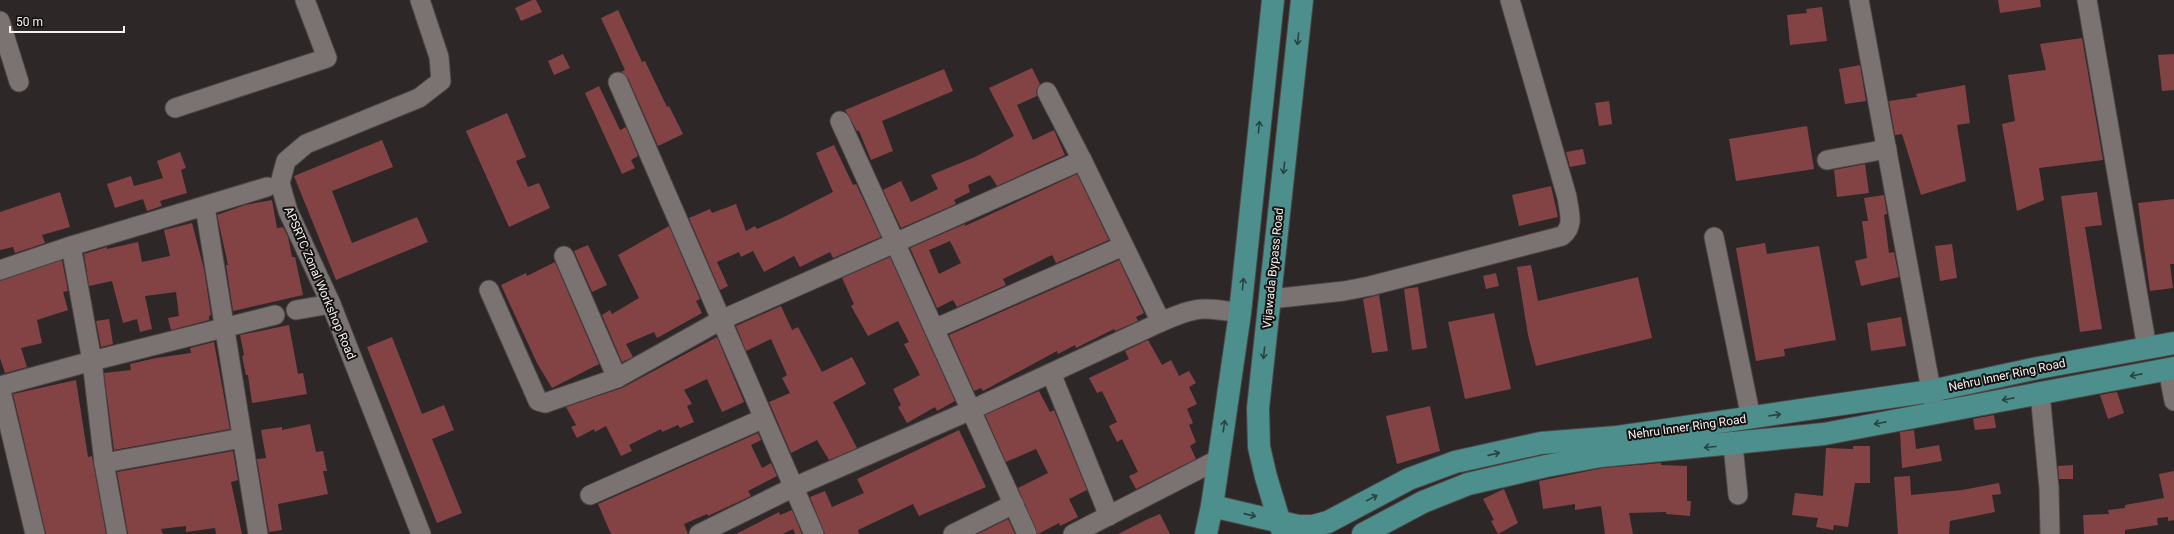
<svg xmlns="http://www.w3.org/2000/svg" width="2174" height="534" font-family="Roboto,sans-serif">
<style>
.building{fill:#834344;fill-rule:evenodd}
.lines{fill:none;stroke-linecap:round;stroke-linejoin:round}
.minor-casing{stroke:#4c4646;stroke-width:21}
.major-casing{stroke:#4c4646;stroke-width:24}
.minor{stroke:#7b7372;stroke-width:19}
.major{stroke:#4c8f8c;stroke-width:22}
.oneway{stroke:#2a4342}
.labels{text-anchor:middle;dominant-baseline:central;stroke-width:4;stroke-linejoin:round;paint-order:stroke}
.street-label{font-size:12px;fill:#f5f0f0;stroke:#141111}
</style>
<rect width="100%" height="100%" fill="#2e2727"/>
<g class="building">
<path d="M532,0H536L542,12L521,21L515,8Z"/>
<path d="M1998,0H2040L2041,7L2000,13Z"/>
<path d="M1822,7L1827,41L1790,45L1787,15L1807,13L1806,9Z"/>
<path d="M618,10L642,62L645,61L667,107L669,106L683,134L658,146L628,78L621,72L625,70L601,18Z"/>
<path d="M2082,38L2103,160L2039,168L2044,200L2017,211L2002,124L2015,121L2008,75L2046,70L2040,44Z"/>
<path d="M563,54L570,68L554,75L548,61Z"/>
<path d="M2174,54V90L2162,91L2158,55Z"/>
<path d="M1860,65L1866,101L1845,104L1839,69Z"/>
<path d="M1032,68L1040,84L1036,91L1037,96L1017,105L1033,140L1054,130L1065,155L997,186L990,175L968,185L970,192L954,200L956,204L901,228L883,190L901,181L911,202L938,189L931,175L975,157L1014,136L989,88Z"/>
<path d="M944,69L953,91L882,121L893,151L871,160L859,131H857L845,110Z"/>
<path d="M1965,85L1970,123L1957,125L1966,181L1921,195L1902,134L1895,135L1889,101L1917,97L1916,94Z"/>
<path d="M599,86L620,130L626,127L638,156L631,160L635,168L622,174L585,93Z"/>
<path d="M1609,101L1612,124L1599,126L1595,103Z"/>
<path d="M507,113L526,157L516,161L528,187L539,183L550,208L509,227L466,131Z"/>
<path d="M1807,126L1814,169L1736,181L1729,139Z"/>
<path d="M382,140L393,167L332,191L352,243L417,217L428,242L336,280L294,176Z"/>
<path d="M834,145L853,185L856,184L881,237L833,258L830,252L800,267L794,256L764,272L753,251L741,257L739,252L717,262L728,286L720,290L689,218L710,209L712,213L736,204L746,231L755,226L757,229L782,218L833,192L816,153Z"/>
<path d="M1583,149L1586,164L1570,167L1566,152Z"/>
<path d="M180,152L186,168L181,170L187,193L160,201L162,206L147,211L143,199L115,208L107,184L131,176L134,186L163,178L157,161Z"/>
<path d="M1865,164L1869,193L1837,197L1834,170Z"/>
<path d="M1077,174L1109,240L1056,263L1052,255L1003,279L1006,285L957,307L953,300L937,308L910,248L965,224V226ZM950,241L961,263L939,274L929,250Z"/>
<path d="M1551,186L1558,217L1519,226L1512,195Z"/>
<path d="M60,192L70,227L42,235L45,243L15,253L13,247L0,250V212Z"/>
<path d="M2097,192L2102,225L2085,227L2102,329L2080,332L2061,196Z"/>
<path d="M1884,195L1887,214L1884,215L1889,253L1894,252L1899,277L1861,286L1855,261L1867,258L1862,221H1868L1864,198Z"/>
<path d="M2174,199V264H2170L2173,288L2150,291L2138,203Z"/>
<path d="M272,200L277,228L283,227L288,237L292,257H295L303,295L233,311L226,265H228L217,215L245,205Z"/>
<path d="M192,223L204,269L211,315L209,316V320L171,330L168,318L179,316L176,292L145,296L152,329L140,332L137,319L123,323L112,281L89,286L84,254L107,247V249L138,242L142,262L170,256L164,230Z"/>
<path d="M669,226L700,299L696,301L702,313L657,338L654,332L626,344L633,357L622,362L602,315L610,310L612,314L639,298L618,255Z"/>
<path d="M1765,243L1767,254L1819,246L1836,340L1784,349L1785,356L1756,361L1736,248Z"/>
<path d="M1952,244L1957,278L1940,281L1935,246Z"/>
<path d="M588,245L607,285L592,292L574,251Z"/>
<path d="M890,257L955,401L937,411L935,407L907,423L898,407L901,405L893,389L920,375L904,344L909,342L898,321L868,336L851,306L854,304L842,278Z"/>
<path d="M62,260L68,291L63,292L68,310L37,320L42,343L21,348L27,367L5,373L0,358V281Z"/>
<path d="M1119,260L1144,313L1136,317L1138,321L1115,331L1114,329L1076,348L1075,345L1058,354L1057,351L983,391L981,388L974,391L949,335Z"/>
<path d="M555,262L599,364L552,388L537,363L501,285L526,273L527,276Z"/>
<path d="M1531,265L1538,301L1638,277L1652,338L1536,366L1528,335L1517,267Z"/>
<path d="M1496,273L1499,286L1486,289L1483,276Z"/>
<path d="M1418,287L1427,348L1412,350L1404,289Z"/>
<path d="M1379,295L1388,351L1372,353L1363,299Z"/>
<path d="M781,306L792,330L798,327L822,372L852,357L866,384L833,402L857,448L829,460L817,440L791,453L769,402L790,393L782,378L787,375L771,339L746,351L736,326Z"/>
<path d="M1494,313L1511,389L1465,399L1448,322Z"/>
<path d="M1901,317L1906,346L1871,351L1867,323Z"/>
<path d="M109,319L113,344L101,347L96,321Z"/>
<path d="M289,325L298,374L303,373L307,394L252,403L248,375H246L242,356L244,355L240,335Z"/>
<path d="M392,337L422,414L444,405L454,430L432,439L462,513L437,523L367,347Z"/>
<path d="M717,337L744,402L722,412L707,379L684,390L692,404L687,406L694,422L680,428L678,425L662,432L661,429L629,445L632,451L621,456L606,426L595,432L594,429L577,438L571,427L576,425L566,407L622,388Z"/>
<path d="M1148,340L1162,365L1171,360L1179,376L1189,371L1196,383L1189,387L1197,404L1187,409L1193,423L1189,425L1196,442L1190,446L1196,459L1136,489L1129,476L1138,472L1122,439L1117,442L1109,426L1117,422L1102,391L1097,393L1089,378L1129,359L1125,351Z"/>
<path d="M214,342L230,429L114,450L104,373L131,370L130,364L156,358L191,353L190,348Z"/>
<path d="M76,380L88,457L92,456L106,534H46L13,394Z"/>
<path d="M1039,391L1050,412L1054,410L1087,490L1069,499L1078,517L1060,526L1059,523L1038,534L1018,488L1048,473L1036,449L1006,462L985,415Z"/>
<path d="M2117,392L2124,413L2108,419L2100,395Z"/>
<path d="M1430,406L1440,451L1397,464L1386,416Z"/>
<path d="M1994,415L1996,428L1975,430L1973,419Z"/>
<path d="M310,424L316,452L323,451L327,471H323L328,494L278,504L282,530L269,532L257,459L266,458L261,430L282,427V430Z"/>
<path d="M959,430L986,487L919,516L913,504L858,530L859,534H825L810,497L825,491L832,507L864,493L857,479Z"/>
<path d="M1914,430L1916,449L1939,445L1942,461L1902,468L1900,432Z"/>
<path d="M758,433L761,440L751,445L762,468L771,463L777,476L748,491L751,496L708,516L707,514L684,524L688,534H611L598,504Z"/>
<path d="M1853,446H1870V483H1855L1848,527L1834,525L1833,530L1816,527L1818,518L1792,515L1795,493L1823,496L1826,448L1853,449Z"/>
<path d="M233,451L238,480L231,482L242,534H216L215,528L186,532V526L161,529L163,534H128L117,472Z"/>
<path d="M1661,463V465L1687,466V501H1691L1690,516L1666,514V512L1629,513L1633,534H1605L1601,506L1575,510V504L1543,509L1539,481L1603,468Z"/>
<path d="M2073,465V479H2059L2058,466Z"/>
<path d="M2174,471V520L2168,521V517L2157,518L2158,525L2125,530V534H2084L2083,515L2109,514L2108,510L2125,508V505L2164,498L2159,474Z"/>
<path d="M1910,476L1911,495L1962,490L1999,483L2001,494L1992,495L1995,512L1950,521L1949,534H1898L1894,477Z"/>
<path d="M1504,489L1518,523L1498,534L1491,521L1494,520L1483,499Z"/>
<path d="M792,510L802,534H795L793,529L783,534H736L779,512L780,515Z"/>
<path d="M1160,514L1170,534H1118L1148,519Z"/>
<path d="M1008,519L1015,534H978Z"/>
</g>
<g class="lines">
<defs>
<g id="minor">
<path d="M420,0L439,57L441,81L419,98L306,144L286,161L280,183L288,211L331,304L421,534"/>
<path d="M1859,0L1934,406"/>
<path d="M2087,0L2147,348"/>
<path d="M0,21L19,82"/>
<path d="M618,82L814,534"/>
<path d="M175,108L327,58L305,0"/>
<path d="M840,121L1027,534"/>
<path d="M1082,160L1161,322C1197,306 1202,307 1240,313"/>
<path d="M1827,160L1887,149"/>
<path d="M205,207L258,534"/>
<path d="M1714,237L1751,418"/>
<path d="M71,246L92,361L104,463L117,534"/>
<path d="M564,256L617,378"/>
<path d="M0,270L71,246L267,187"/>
<path d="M489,290L538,401L545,403L617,378L721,320L1082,160L1047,92"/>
<path d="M1270,299L1344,291L1370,286L1562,236C1575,226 1569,212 1567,197L1510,0"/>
<path d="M296,310L331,304"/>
<path d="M934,329L1123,246"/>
<path d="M2168,369L2174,401"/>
<path d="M1051,373L1109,516"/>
<path d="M0,386L92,361L275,315"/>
<path d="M0,387L35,534"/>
<path d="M2040,393L2049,488L2050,534"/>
<path d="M1733,445L1738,495"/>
<path d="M104,463L242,438"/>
<path d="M590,495L762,419"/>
<path d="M699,534L792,488L971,410L1161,322"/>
<path d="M953,534L1014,504"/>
<path d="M1073,534L1219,459"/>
</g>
<g id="major">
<path d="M1212,506L1298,526H1313L1328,522L1409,479L1455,462L1541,443L1617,437L1931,391L2038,368L2174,343"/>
<path d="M1283,533L1266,477L1259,447L1258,408L1302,0"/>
<path d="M1206,534L1212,506L1240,313L1273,0"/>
<path d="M1363,534L1423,502L1468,484L1546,466L1601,456L1824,434L2174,368"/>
</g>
</defs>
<use href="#minor" class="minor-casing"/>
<use href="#major" class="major-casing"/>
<use href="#minor" class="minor"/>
<use href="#major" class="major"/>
</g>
<defs><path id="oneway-shaft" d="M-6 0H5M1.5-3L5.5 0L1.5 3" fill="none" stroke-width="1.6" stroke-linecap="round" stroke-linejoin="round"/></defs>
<g class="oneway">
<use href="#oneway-shaft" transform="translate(1298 39) rotate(96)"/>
<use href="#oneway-shaft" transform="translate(1259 127) rotate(-84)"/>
<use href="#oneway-shaft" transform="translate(1284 168) rotate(96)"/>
<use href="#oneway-shaft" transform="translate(1243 284) rotate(-84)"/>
<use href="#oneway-shaft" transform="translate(1264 353) rotate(96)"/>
<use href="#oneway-shaft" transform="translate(2136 375) rotate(169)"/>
<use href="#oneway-shaft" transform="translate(2008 399) rotate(169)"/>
<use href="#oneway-shaft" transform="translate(1775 415) rotate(-8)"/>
<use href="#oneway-shaft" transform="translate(1880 423) rotate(169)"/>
<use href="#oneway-shaft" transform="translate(1224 426) rotate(-82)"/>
<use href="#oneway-shaft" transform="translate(1710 447) rotate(175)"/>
<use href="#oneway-shaft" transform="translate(1494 454) rotate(-13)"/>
<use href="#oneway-shaft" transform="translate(1372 498) rotate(-28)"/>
<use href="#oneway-shaft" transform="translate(1250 515) rotate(13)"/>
</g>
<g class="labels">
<g class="street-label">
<text transform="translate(1273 268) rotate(-84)">Vijawada Bypass Road</text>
<text transform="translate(320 283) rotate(67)">APSRTC Zonal Workshop Road</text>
<text transform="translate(2007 375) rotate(-12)">Nehru Inner Ring Road</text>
<text transform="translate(1687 427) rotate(-8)">Nehru Inner Ring Road</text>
</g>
</g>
<path d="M10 26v6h114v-6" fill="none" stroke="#f5f0f0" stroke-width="2"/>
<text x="16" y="26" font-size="12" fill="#f5f0f0" stroke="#141111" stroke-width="3" paint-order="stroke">50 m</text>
</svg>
